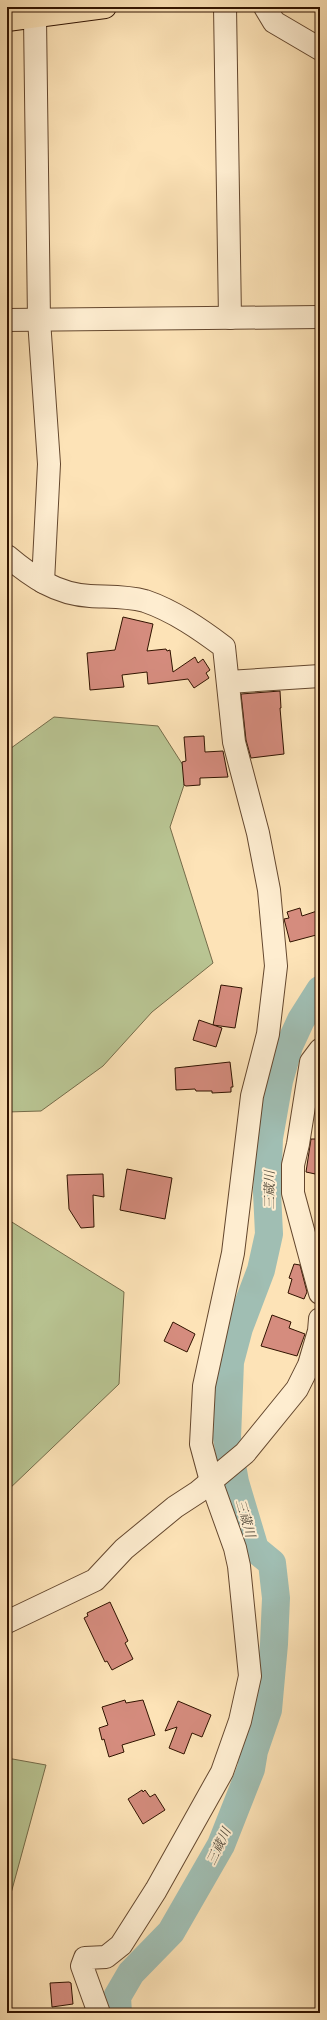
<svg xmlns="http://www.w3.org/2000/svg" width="327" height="2020" font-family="'Libre Caslon Text','Noto Serif JP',serif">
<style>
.green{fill:#b9c593;stroke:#756c4a}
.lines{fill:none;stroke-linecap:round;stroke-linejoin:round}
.river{stroke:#a0beb3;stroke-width:28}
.building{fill:#d58c7e;stroke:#311300}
.minor-casing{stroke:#64472e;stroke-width:24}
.major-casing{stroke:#311300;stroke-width:24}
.minor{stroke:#feedd0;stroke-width:22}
.major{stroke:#fde3b7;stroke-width:22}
.labels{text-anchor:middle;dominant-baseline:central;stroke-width:4;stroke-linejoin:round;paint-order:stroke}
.water-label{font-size:13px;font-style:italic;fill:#584f3f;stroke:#feedd0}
</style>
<rect width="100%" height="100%" fill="#fde3b7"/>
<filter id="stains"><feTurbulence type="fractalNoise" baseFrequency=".005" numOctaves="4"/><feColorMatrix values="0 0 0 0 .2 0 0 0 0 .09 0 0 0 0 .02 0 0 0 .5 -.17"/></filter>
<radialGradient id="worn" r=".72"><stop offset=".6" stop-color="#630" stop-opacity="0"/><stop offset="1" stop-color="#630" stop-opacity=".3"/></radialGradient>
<g class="green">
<path d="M54,717L158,726L188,773L170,827L213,963L152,1012L103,1066L41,1111L7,1112V751Z"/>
<path d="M7,1219L124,1292L119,1384L7,1491Z"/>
<path d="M7,1758L46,1765L7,1908Z"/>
</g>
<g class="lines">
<path class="river" d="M118,2013L117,1997L131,1973L171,1932L221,1845L251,1769L254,1751L268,1710L274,1644L276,1598L272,1563L255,1549L235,1482L227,1438L230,1362L239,1328L261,1270L269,1234L267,1192L269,1138L279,1081L289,1046L301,1020L320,990"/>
</g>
<g class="building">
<path d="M123,617L153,624L147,651L166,649L167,651L170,650L173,672L195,657L198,663L203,659L210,670L206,673L209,678L194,688L188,679L148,684L147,672L122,675L124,687L90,690L87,653L115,650Z"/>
<path d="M280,691L281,708H280L284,754L251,758L246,740L241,694Z"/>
<path d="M204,736L205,752L223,751L228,777L200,778V785L186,786L184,785L182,762L186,761L184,737Z"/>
<path d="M300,908L302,916L320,910V934L290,942L284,919L289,918L287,912Z"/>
<path d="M221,985L242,988L235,1028L213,1025Z"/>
<path d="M199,1020L222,1028L216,1047L193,1040Z"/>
<path d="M230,1062L233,1087H231V1092L212,1093V1091H196L195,1089L176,1090L175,1068Z"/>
<path d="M311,1139H316V1154L320,1155V1175L306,1172Z"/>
<path d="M127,1169L172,1178L165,1219L120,1210Z"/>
<path d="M103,1174L104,1197L93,1195L94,1227L81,1228L69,1209L67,1175Z"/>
<path d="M294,1264L300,1265L307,1292L304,1299L288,1293L292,1279L289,1278Z"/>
<path d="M272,1315L291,1322L289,1328L305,1334L297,1356L261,1346Z"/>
<path d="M173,1322L195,1334L187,1352L164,1341Z"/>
<path d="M110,1602L128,1641L125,1643L133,1659L112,1670L107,1661L105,1662L84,1618L88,1616L87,1613Z"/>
<path d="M125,1700L126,1703L143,1700L155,1735L122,1745L124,1752L109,1757L104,1739L102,1740L99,1728L108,1725L102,1707Z"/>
<path d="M178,1701L211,1715L202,1737L192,1733L184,1754L169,1748L177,1727L165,1731Z"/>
<path d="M142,1790L143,1792L145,1790L150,1797L155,1794L165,1810L143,1824L128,1799Z"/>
<path d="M69,1982L71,1983L73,2004L52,2007L50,1983Z"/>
</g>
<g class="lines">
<defs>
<g id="minor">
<path d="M225,7L230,318"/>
<path d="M265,7L274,22L320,49"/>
<path d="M35,18L39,320L49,464L43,582"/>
<path d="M7,320L320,317"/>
<path d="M7,556C32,577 56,594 90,596C109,597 127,596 145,601C174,611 200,629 224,647L234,742L258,833L269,890L276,966L268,1034L252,1096L233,1253L204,1386L201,1444L211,1481L235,1548L239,1566L250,1676L240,1721L222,1772L156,1890L121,1945L106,1957L85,1958L82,1966L99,2013"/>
<path d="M228,682L320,676"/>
<path d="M320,1050L311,1062L298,1144L293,1165V1193L320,1293"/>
<path d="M7,1622L95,1580L124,1549L175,1507L198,1492L245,1453L297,1389L309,1365L319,1331L320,1319"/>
</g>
<path id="major" d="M7,20L105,7"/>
</defs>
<use href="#minor" class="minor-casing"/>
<use href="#major" class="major-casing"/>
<use href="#minor" class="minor"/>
<use href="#major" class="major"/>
</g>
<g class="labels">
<g class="water-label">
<text transform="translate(269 1190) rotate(-90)">三蔵川</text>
<text transform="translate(246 1518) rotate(74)">三蔵川</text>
<text transform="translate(218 1846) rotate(-64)">三蔵川</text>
</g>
</g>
<rect width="327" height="2020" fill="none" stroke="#fde3b7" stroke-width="24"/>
<rect x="8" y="8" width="311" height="2004" fill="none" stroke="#311300" stroke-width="2"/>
<rect x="12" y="12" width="303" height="1996" fill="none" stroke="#311300"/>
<rect width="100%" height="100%" filter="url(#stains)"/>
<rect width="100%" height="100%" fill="url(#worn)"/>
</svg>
